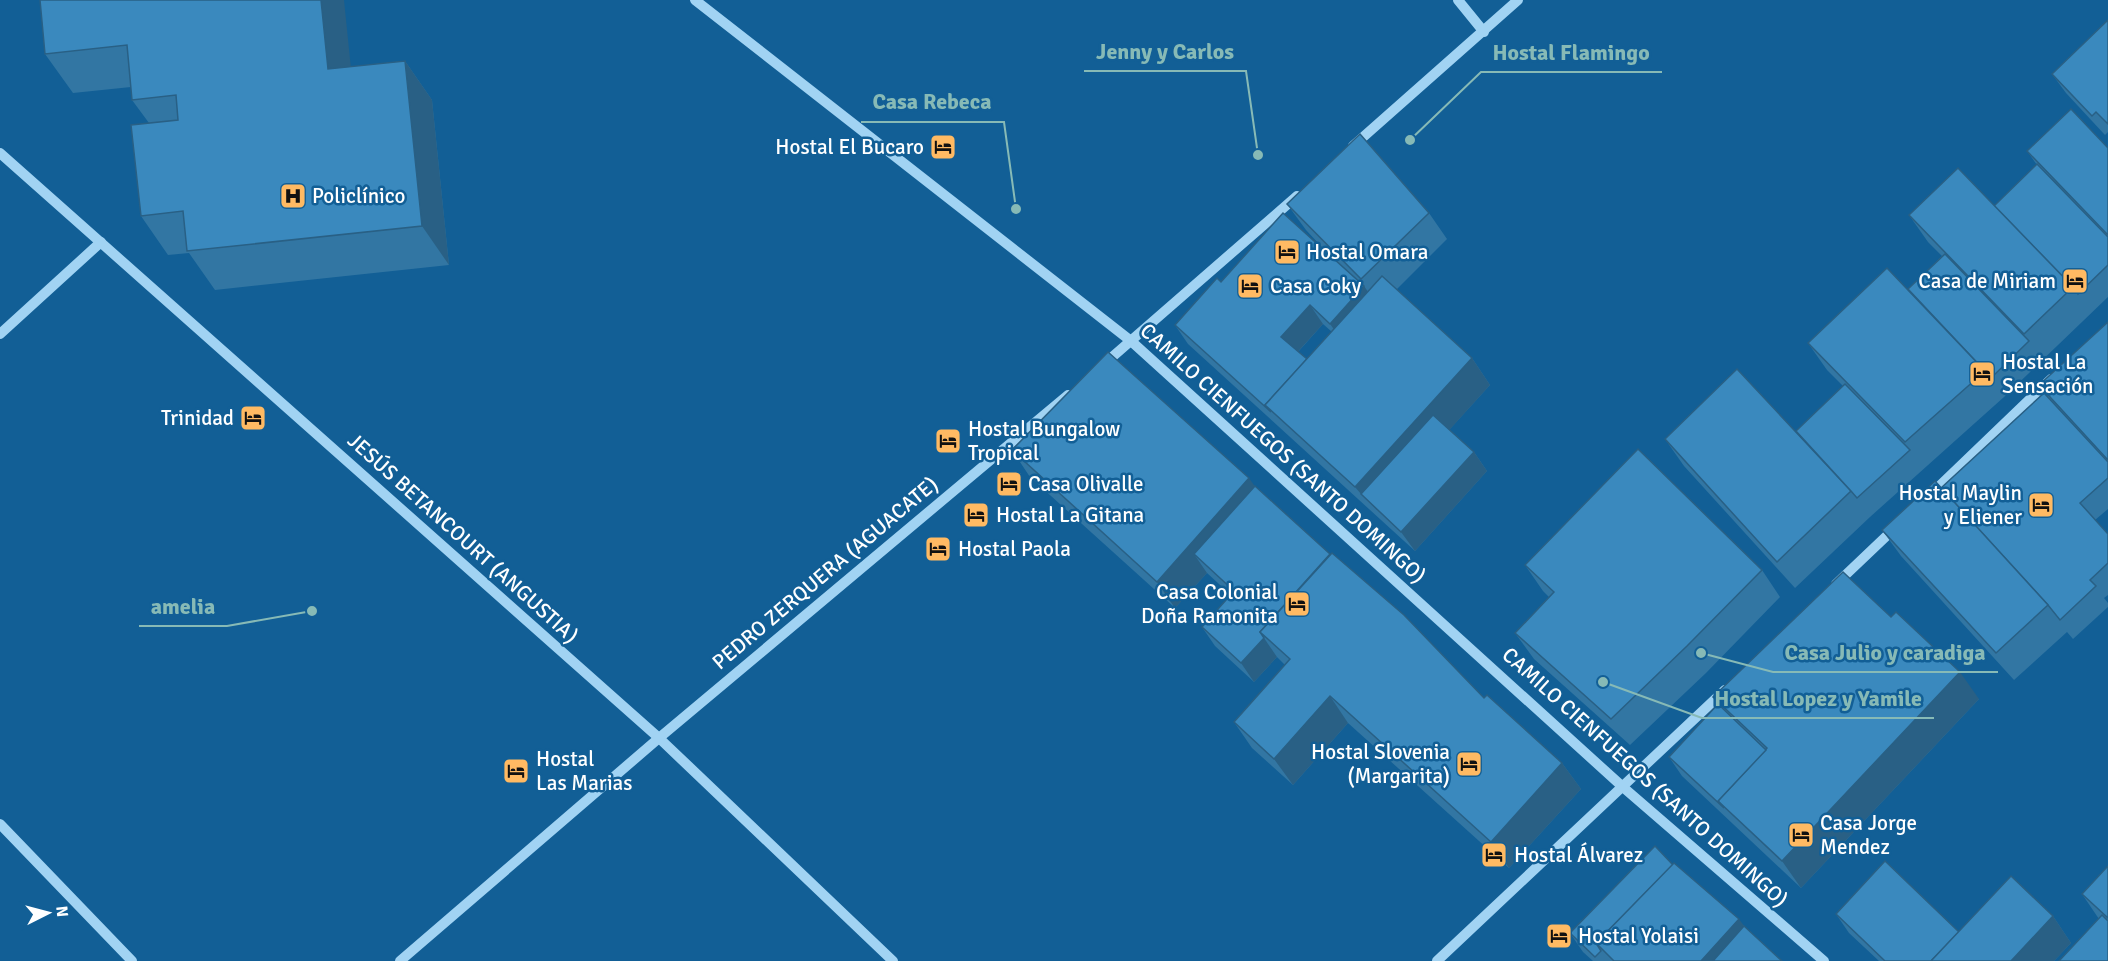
<svg xmlns="http://www.w3.org/2000/svg" width="2108" height="961" font-family="Signika,sans-serif">
<style>
.lines{fill:none;stroke-linecap:round;stroke-linejoin:round}
.minor{stroke:#a1d3f3;stroke-width:10}
.wall{fill:#3276a3;fill-rule:evenodd}
.shaded-wall{fill:#296085}
.building{fill:#3a89be;stroke:#296085;stroke-width:1.5}
.labels{text-anchor:middle;dominant-baseline:central;stroke-width:5;stroke-linejoin:round;paint-order:stroke}
.poi-label{font-size:21px;fill:#fff;stroke:#125f96;text-anchor:start}
.street-label{font-size:21px;fill:#fff;stroke:#125f96}
.leader{fill:none;stroke:#87bab6;stroke-width:2}
.callout-dot{fill:#87bab6;stroke:#125f96;stroke-width:2}
.callout-label{font-size:22px;text-anchor:middle;font-weight:bold;fill:#87bab6;stroke:#125f96;stroke-width:5;stroke-linejoin:round;paint-order:stroke}
</style>
<rect width="100%" height="100%" fill="#125f96"/>
<g class="lines">
<g class="minor">
<path d="M695,0L1131,341L1624,788L1824,961"/>
<path d="M1458,0L1484,32"/>
<path d="M1353,146L1518,0"/>
<path d="M0,153L659,738L893,961"/>
<path d="M0,334L101,242"/>
<path d="M1103,365L1297,196"/>
<path d="M1930,495L2051,379"/>
<path d="M1836,584L1897,526"/>
<path d="M0,824L132,961"/>
<path d="M400,961L659,738L1068,395"/>
<path d="M1437,961L1725,690"/>
</g>
</g>
<g class="wall">
<path d="M40,0L351,67L405,61L432,100L449,265L215,290L189,253L168,255L141,216L149,123L132,100L131,87L73,93L45,54Z"/>
<path d="M2108,20V132L2105,135L2066,93L2052,74Z"/>
<path d="M2108,148V297L2004,397L1870,517L1795,588L1684,466L1665,439L1796,431L1843,386L1827,370L1808,343L1908,289L1942,256L1928,242L1909,215L1994,206L2037,165L2027,151Z"/>
<path d="M1287,204L1429,213L1447,239L1396,290L1472,358L1490,385L1449,430L1474,452L1487,471L1415,551L1188,344L1175,325L1221,282L1332,258L1306,230ZM1323,324L1332,332L1307,359L1298,352Z"/>
<path d="M2108,322V509L2095,520L2108,534V595L2104,598L2108,603V607L2073,639L2067,632L2014,680L1901,556L1882,530L1941,488L2044,393L2039,385Z"/>
<path d="M1012,450L1255,486L1484,698L1562,763L1581,789L1509,868L1348,723L1293,785L1252,748L1234,722L1285,665L1277,657L1254,682L1215,646L1202,627L1231,595L1207,573L1175,608L1030,477Z"/>
<path d="M1525,565L1762,570L1780,597L1706,673L1630,745L1534,659L1515,633L1549,597L1543,591Z"/>
<path d="M1713,697L1979,699L1801,888L1682,776L1669,757L1718,704Z"/>
<path d="M1673,865L1744,926L1782,961H1593L1583,952L1570,933Z"/>
<path d="M2108,866V961L2099,919L2082,894Z"/>
<path d="M1836,914L1959,932L2053,916L2071,943L2054,961H1879L1849,933Z"/>
</g>
<g class="shaded-wall">
<path d="M321,0H344L355,108L328,69Z"/>
<path d="M405,61L432,100L449,265L422,226Z"/>
<path d="M1364,286L1377,305L1344,343L1330,324Z"/>
<path d="M1310,305L1323,324L1294,356L1281,337Z"/>
<path d="M1472,358L1490,385L1377,510L1361,494L1355,487Z"/>
<path d="M1474,452L1487,471L1415,551L1401,532Z"/>
<path d="M1249,478L1268,505L1194,554L1207,573L1175,608L1157,582Z"/>
<path d="M1264,638L1277,657L1254,682L1241,663Z"/>
<path d="M1960,672L1979,699L1801,888L1782,861Z"/>
<path d="M1330,696L1348,723L1293,785L1274,759Z"/>
<path d="M1562,763L1581,789L1509,868L1491,842Z"/>
<path d="M2053,916L2071,943L2054,961H2011Z"/>
<path d="M1739,919L1758,945L1743,961H1701Z"/>
</g>
<g class="building">
<path d="M40,0H321L328,69L405,61L422,226L187,251L183,211L141,216L131,125L178,120L176,95L132,100L127,45L45,54Z"/>
<path d="M2108,20V124L2096,112L2092,116L2052,74Z"/>
<path d="M2071,109L2108,148V235L2027,151Z"/>
<path d="M1360,134L1429,213L1361,279L1287,204Z"/>
<path d="M2037,164L2108,237V265L2078,294L2073,287L1994,206Z"/>
<path d="M1958,168L2073,287L2024,334L1909,215Z"/>
<path d="M1283,213L1364,286L1330,324L1310,305L1281,337L1307,359L1265,405L1271,412L1175,325L1217,278L1221,282Z"/>
<path d="M1945,254L2029,341L1991,378L1985,371L1908,289Z"/>
<path d="M1887,268L1985,371L1905,442L1808,343Z"/>
<path d="M1382,276L1472,358L1355,487L1265,405Z"/>
<path d="M2108,322V460L2039,385Z"/>
<path d="M1108,352L1249,478L1157,582L1012,450Z"/>
<path d="M1737,369L1851,491L1777,562L1665,439Z"/>
<path d="M1845,384L1910,450L1857,498L1851,491L1796,431Z"/>
<path d="M2044,393L2108,462V478L2080,503L2108,534V563L2090,580L2096,586L2060,620L2048,605L1941,488Z"/>
<path d="M1433,415L1474,452L1401,532L1361,494Z"/>
<path d="M1638,449L1762,570L1687,646L1611,719L1515,633L1554,592L1525,565Z"/>
<path d="M1935,481L2048,605L1996,653L1882,530Z"/>
<path d="M1255,486L1330,554L1260,632L1264,638L1241,663L1202,627L1234,591L1194,554Z"/>
<path d="M1332,553L1404,615L1484,698L1487,695L1562,763L1491,842L1330,696L1274,759L1234,722L1290,659L1260,632Z"/>
<path d="M1843,572L1891,617L1896,612L1960,672L1782,861L1718,801L1767,748L1713,697Z"/>
<path d="M1718,704L1766,750L1718,801L1724,808L1669,757Z"/>
<path d="M1655,846L1673,865L1596,943L1601,951L1595,957L1570,933Z"/>
<path d="M1885,861L1959,932L1931,961H1885L1836,914Z"/>
<path d="M1674,863L1739,919L1701,961H1614L1596,943Z"/>
<path d="M2108,866V918L2082,894Z"/>
<path d="M2011,876L2053,916L2011,961H1931Z"/>
<path d="M2102,915L2108,921V961H2059Z"/>
<path d="M1744,926L1782,961H1713Z"/>
</g>
<defs>
<symbol id="hotel-square" viewBox="-11 -11 22 22"><rect x="-9" y="-9" width="18" height="18" rx="4" fill="#ffba63" stroke="#125f96"/><path d="M-6-4.5h1.5V1H6V5H4.5V3h-9V5H-6ZM-4 0a1.8 1.8 0 1 1 3.6 0ZM.5 0V-2.5h3Q6-2.5 6 0Z" fill="#111"/></symbol>
<symbol id="hospital-square" viewBox="-11 -11 22 22"><rect x="-9" y="-9" width="18" height="18" rx="4" fill="#ffba63" stroke="#125f96"/><path d="M-5-5h3v3.5h4V-5h3V5h-3V1.5h-4V5h-3Z" fill="#111"/></symbol>
</defs>
<g fill-rule="evenodd">
<use href="#hotel-square" x="928" y="132" width="30" height="30"/>
<use href="#hospital-square" x="278" y="181" width="30" height="30"/>
<use href="#hotel-square" x="1272" y="237" width="30" height="30"/>
<use href="#hotel-square" x="2060" y="266" width="30" height="30"/>
<use href="#hotel-square" x="1235" y="271" width="30" height="30"/>
<use href="#hotel-square" x="1967" y="359" width="30" height="30"/>
<use href="#hotel-square" x="238" y="403" width="30" height="30"/>
<use href="#hotel-square" x="933" y="426" width="30" height="30"/>
<use href="#hotel-square" x="994" y="469" width="30" height="30"/>
<use href="#hotel-square" x="2026" y="490" width="30" height="30"/>
<use href="#hotel-square" x="961" y="500" width="30" height="30"/>
<use href="#hotel-square" x="923" y="534" width="30" height="30"/>
<use href="#hotel-square" x="1282" y="589" width="30" height="30"/>
<use href="#hotel-square" x="1454" y="749" width="30" height="30"/>
<use href="#hotel-square" x="501" y="756" width="30" height="30"/>
<use href="#hotel-square" x="1786" y="820" width="30" height="30"/>
<use href="#hotel-square" x="1479" y="840" width="30" height="30"/>
<use href="#hotel-square" x="1544" y="921" width="30" height="30"/>
</g>
<g class="labels">
<g class="poi-label">
<text x="924" y="147" text-anchor="end">Hostal El Bucaro</text>
<text x="312" y="196">Policlínico</text>
<text x="1306" y="252">Hostal Omara</text>
<text x="2056" y="281" text-anchor="end">Casa de Miriam</text>
<text x="1270" y="286">Casa Coky</text>
<text x="2002" y="362">Hostal La<tspan x="2002" dy="24">Sensación</tspan></text>
<text x="234" y="418" text-anchor="end">Trinidad</text>
<text x="968" y="429">Hostal Bungalow<tspan x="968" dy="24">Tropical</tspan></text>
<text x="1028" y="484">Casa Olivalle</text>
<text x="2022" y="493" text-anchor="end">Hostal Maylin<tspan x="2022" dy="24">y Eliener</tspan></text>
<text x="996" y="515">Hostal La Gitana</text>
<text x="958" y="549">Hostal Paola</text>
<text x="1278" y="592" text-anchor="end">Casa Colonial<tspan x="1278" dy="24">Doña Ramonita</tspan></text>
<text x="1450" y="752" text-anchor="end">Hostal Slovenia<tspan x="1450" dy="24">(Margarita)</tspan></text>
<text x="536" y="759">Hostal<tspan x="536" dy="24">Las Marias</tspan></text>
<text x="1820" y="823">Casa Jorge<tspan x="1820" dy="24">Mendez</tspan></text>
<text x="1514" y="855">Hostal Álvarez</text>
<text x="1578" y="936">Hostal Yolaisi</text>
</g>
<g class="street-label">
<text transform="translate(1283 453) rotate(42)">CAMILO CIENFUEGOS (SANTO DOMINGO)</text>
<text transform="translate(463 538) rotate(42)">JESÚS BETANCOURT (ANGUSTIA)</text>
<text transform="translate(825 573) rotate(-40)">PEDRO ZERQUERA (AGUACATE)</text>
<text transform="translate(1645 777) rotate(42)">CAMILO CIENFUEGOS (SANTO DOMINGO)</text>
</g>
</g>
<path class="leader" d="M1258 155L1246 71H1084M1410 140L1481 72H1662M1016 209L1004 122H861M312 611L227 626H139M1701 653L1773 672H1998M1603 682L1702 718H1934"/>
<g class="callout-dot">
<circle cx="1258" cy="155" r="6"/>
<circle cx="1410" cy="140" r="6"/>
<circle cx="1016" cy="209" r="6"/>
<circle cx="312" cy="611" r="6"/>
<circle cx="1701" cy="653" r="6"/>
<circle cx="1603" cy="682" r="6"/>
</g>
<g class="callout-label">
<text x="1165" y="59">Jenny y Carlos</text>
<text x="1571" y="60">Hostal Flamingo</text>
<text x="932" y="109">Casa Rebeca</text>
<text x="183" y="614">amelia</text>
<text x="1885" y="660">Casa Julio y caradiga</text>
<text x="1818" y="706">Hostal Lopez y Yamile</text>
</g>
<g transform="translate(48 913) rotate(84)" stroke="#125f96" stroke-width="4.5" paint-order="stroke">
<path d="M0-4.5L10 22L0 15L-10 22Z" fill="#ffffff"/>
<text y="-9" font-size="16" font-weight="bold" text-anchor="middle" fill="#ffffff">N</text>
</g>
</svg>
